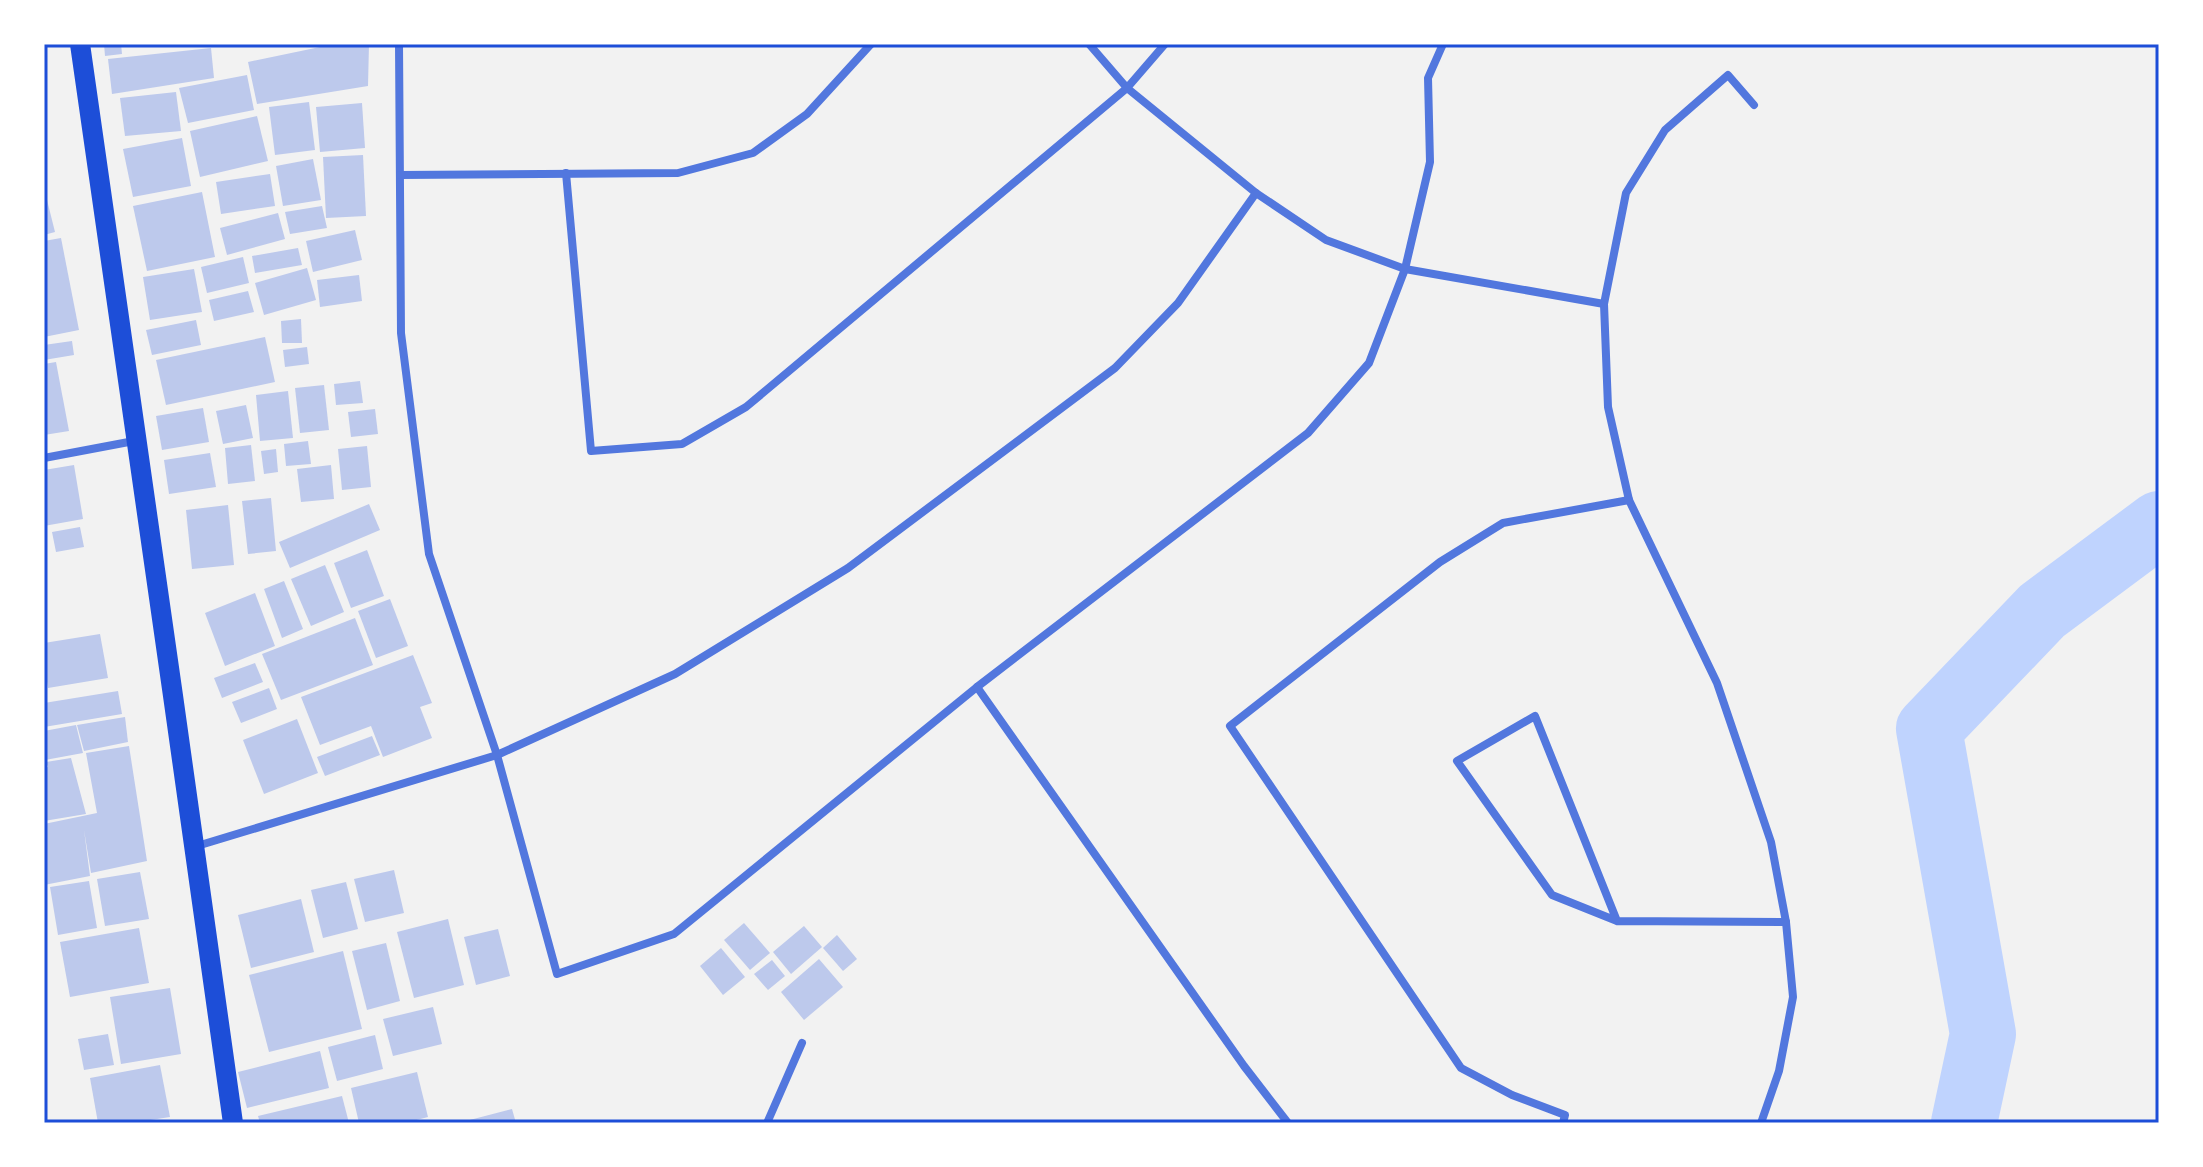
<svg xmlns="http://www.w3.org/2000/svg" width="2203" height="1167" font-family="'IBM Plex Serif',serif">
<style>
.lines{fill:none;stroke-linecap:round;stroke-linejoin:round}
.river{stroke:#bfd3fe;stroke-width:66}
.building{fill:#bdc9ec}
.minor{stroke:#5277de;stroke-width:8}
.primary{stroke:#1d4ed8;stroke-width:20}
.neatline{fill:none;stroke:#1d4ed8;stroke-width:3}
</style>
<rect width="100%" height="100%" fill="#f2f2f2"/>
<g class="lines">
<path class="river" d="M1964,1123L1983,1034L1929,729L2042,611L2159,524"/>
</g>
<g class="building">
<path d="M104,44H121L122,54L105,56Z"/>
<path d="M320,44H369L368,86L257,104L248,62L320,47Z"/>
<path d="M211,48L214,78L112,94L108,59Z"/>
<path d="M247,75L254,110L188,123L179,88Z"/>
<path d="M176,92L181,131L125,136L120,98Z"/>
<path d="M309,102L315,150L275,155L269,107Z"/>
<path d="M362,103L365,148L320,152L316,107Z"/>
<path d="M257,116L268,161L200,177L190,131Z"/>
<path d="M182,138L191,186L133,197L123,149Z"/>
<path d="M363,155L366,216L326,218L323,157Z"/>
<path d="M313,159L321,200L283,206L276,166Z"/>
<path d="M270,174L275,206L221,214L216,182Z"/>
<path d="M44,188L55,232L44,235Z"/>
<path d="M202,192L215,257L147,271L133,206Z"/>
<path d="M322,206L327,228L290,234L285,212Z"/>
<path d="M278,213L285,239L227,255L220,228Z"/>
<path d="M355,230L362,260L313,272L306,241Z"/>
<path d="M61,238L79,330L44,337V241Z"/>
<path d="M298,248L302,265L255,273L252,256Z"/>
<path d="M243,257L249,283L207,293L201,267Z"/>
<path d="M307,268L316,300L264,315L255,283Z"/>
<path d="M194,269L202,312L150,320L143,277Z"/>
<path d="M359,275L362,301L320,307L317,280Z"/>
<path d="M248,291L254,312L214,321L209,300Z"/>
<path d="M301,319L302,343H282L281,321Z"/>
<path d="M196,320L201,345L152,355L146,330Z"/>
<path d="M265,337L275,382L166,405L156,360Z"/>
<path d="M72,341L74,355L44,360V345Z"/>
<path d="M307,347L309,364L285,367L283,350Z"/>
<path d="M56,362L69,431L44,435V364Z"/>
<path d="M360,381L363,403L336,405L334,384Z"/>
<path d="M324,385L329,430L300,433L295,388Z"/>
<path d="M288,391L293,438L260,441L256,395Z"/>
<path d="M246,405L253,438L223,444L216,411Z"/>
<path d="M203,408L209,442L162,450L156,416Z"/>
<path d="M375,409L378,434L351,437L348,412Z"/>
<path d="M308,441L311,464L286,466L284,444Z"/>
<path d="M251,445L255,481L228,484L225,448Z"/>
<path d="M367,446L371,487L342,490L338,449Z"/>
<path d="M276,449L278,472L264,474L261,451Z"/>
<path d="M210,453L216,487L169,494L164,460Z"/>
<path d="M74,465L83,519L44,526V470Z"/>
<path d="M331,465L334,499L301,502L297,469Z"/>
<path d="M271,498L276,551L248,554L242,501Z"/>
<path d="M369,504L380,530L290,568L279,542Z"/>
<path d="M228,505L234,565L192,569L186,510Z"/>
<path d="M80,527L84,547L56,552L52,532Z"/>
<path d="M367,550L384,596L351,608L334,563Z"/>
<path d="M325,565L344,612L311,626L291,579Z"/>
<path d="M284,581L303,629L282,638L264,589Z"/>
<path d="M255,593L275,646L225,666L205,613Z"/>
<path d="M390,599L408,646L376,658L358,611Z"/>
<path d="M355,618L373,665L281,700L262,654Z"/>
<path d="M100,634L108,678L48,688L44,663V643Z"/>
<path d="M413,655L432,703L420,707L432,738L383,757L371,726L320,745L301,697Z"/>
<path d="M255,663L263,682L222,698L214,678Z"/>
<path d="M269,688L277,709L241,723L232,702Z"/>
<path d="M118,691L122,714L44,727V703Z"/>
<path d="M125,717L128,742L84,751L77,725Z"/>
<path d="M297,719L318,773L264,794L243,740Z"/>
<path d="M76,725L83,753L45,760L44,731Z"/>
<path d="M372,736L380,755L325,776L317,757Z"/>
<path d="M129,746L147,861L91,873L84,830L90,876L44,885V824L97,813L86,753Z"/>
<path d="M71,758L86,814L44,821V768L48,767L46,762Z"/>
<path d="M394,870L404,913L365,922L354,879Z"/>
<path d="M140,872L149,919L105,926L97,879Z"/>
<path d="M89,881L97,928L58,935L50,887Z"/>
<path d="M346,882L358,929L323,938L311,890Z"/>
<path d="M301,899L314,952L251,968L238,915Z"/>
<path d="M448,919L464,985L414,998L397,932Z"/>
<path d="M744,923L770,953L750,970L724,940Z"/>
<path d="M804,926L822,947L791,974L773,952Z"/>
<path d="M139,928L149,983L70,997L60,942Z"/>
<path d="M498,929L510,976L476,985L464,937Z"/>
<path d="M837,935L857,959L843,971L823,948Z"/>
<path d="M386,943L400,1001L367,1010L352,951Z"/>
<path d="M721,948L745,977L723,995L700,966Z"/>
<path d="M343,951L362,1029L269,1052L249,975Z"/>
<path d="M819,959L843,987L804,1020L781,992Z"/>
<path d="M772,960L785,976L768,990L754,974Z"/>
<path d="M170,988L181,1054L121,1064L110,997Z"/>
<path d="M433,1007L442,1044L393,1056L383,1019Z"/>
<path d="M108,1034L114,1065L84,1070L78,1039Z"/>
<path d="M375,1035L383,1069L337,1081L328,1047Z"/>
<path d="M320,1051L329,1088L247,1108L238,1072Z"/>
<path d="M160,1065L170,1117L131,1123H98L90,1078Z"/>
<path d="M417,1072L428,1117L405,1123H359L351,1088Z"/>
<path d="M342,1096L349,1123H260L258,1116Z"/>
<path d="M512,1109L516,1123H462V1122Z"/>
</g>
<g class="lines">
<g class="minor">
<path d="M399,44L401,333L429,554L497,755L557,974L674,934L977,687L1308,433L1369,363L1405,269L1430,162L1428,78L1443,44"/>
<path d="M1089,44L1127,88L1256,193L1326,240L1405,269L1604,304"/>
<path d="M1754,105L1728,75L1665,130L1626,193L1604,304L1608,407L1629,500L1717,683L1771,842L1786,922L1793,997L1779,1071L1761,1123"/>
<path d="M566,173L591,451L682,444L746,407L1127,88L1165,44"/>
<path d="M400,175L678,173L753,153L807,114L871,44"/>
<path d="M44,458L134,441"/>
<path d="M977,687L1244,1066L1288,1123"/>
<path d="M197,846L497,755L675,674L848,568L1115,368L1178,303L1256,193"/>
<path d="M1617,921L1535,716L1457,761L1552,895L1617,921L1786,922"/>
<path d="M767,1123L802,1043"/>
<path d="M1563,1123L1565,1115L1512,1095L1461,1068L1230,726L1440,562L1503,523L1629,500"/>
</g>
<path class="primary" d="M80,44C130,404 184,763 233,1123"/>
</g>
<rect width="2203" height="1167" fill="none" stroke="#ffffff" stroke-width="92"/>
<rect x="46" y="46" width="2111" height="1075" class="neatline"/>
</svg>
